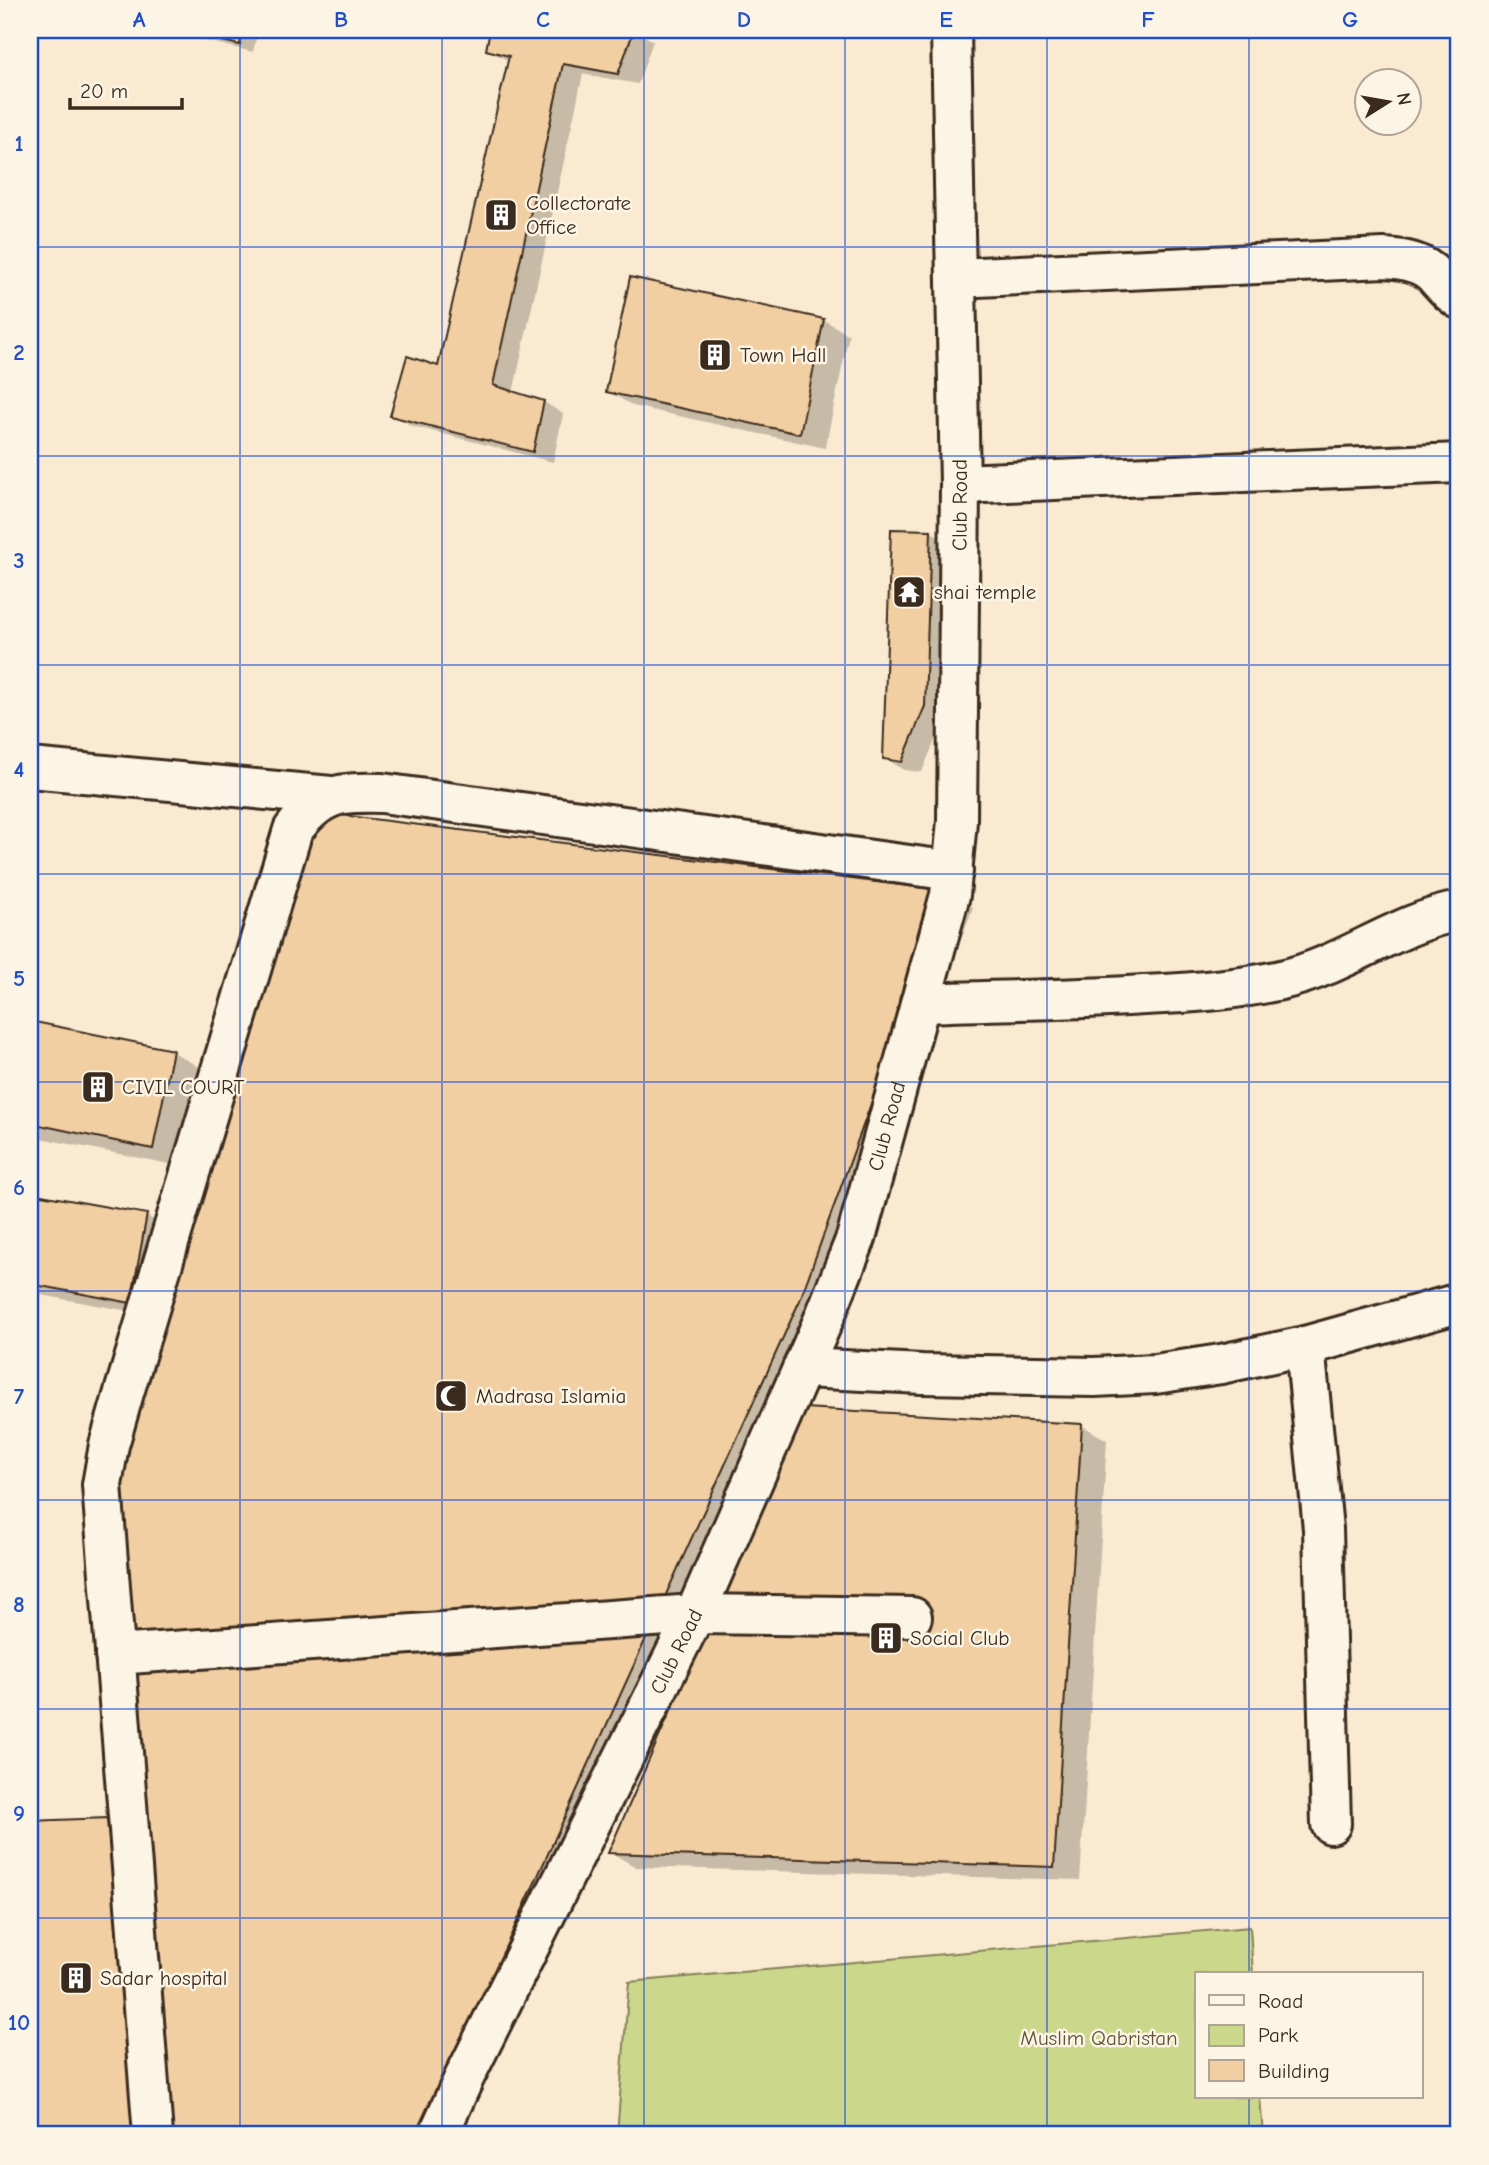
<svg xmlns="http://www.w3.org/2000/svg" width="1489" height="2165" font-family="'Comic Neue',sans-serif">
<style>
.green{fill:#cbd88c;stroke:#838155;stroke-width:2}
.shadow{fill:#0003}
.building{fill:#f1cfa2;stroke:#3b2a1e;stroke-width:2}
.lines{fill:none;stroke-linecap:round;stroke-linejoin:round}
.minor-casing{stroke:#3b2a1e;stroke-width:44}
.minor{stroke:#fcf5e5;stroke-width:38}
.grid{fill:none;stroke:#1d4ed8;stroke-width:2;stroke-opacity:0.55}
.labels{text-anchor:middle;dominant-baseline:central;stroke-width:5;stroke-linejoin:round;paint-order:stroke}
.poi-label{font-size:21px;fill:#3b2a1e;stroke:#fcf5e5;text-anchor:start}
.street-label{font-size:21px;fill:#3b2a1e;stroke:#fcf5e5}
.park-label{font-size:21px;fill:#5f563a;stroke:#fcf5e5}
.neatline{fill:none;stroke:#1d4ed8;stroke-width:2.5}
.grid-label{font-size:23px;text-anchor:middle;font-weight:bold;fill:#1d4ed8}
</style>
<rect width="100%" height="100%" fill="#f9ead1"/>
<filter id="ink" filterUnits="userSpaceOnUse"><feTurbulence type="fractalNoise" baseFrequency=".0143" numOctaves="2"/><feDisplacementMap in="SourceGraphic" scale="14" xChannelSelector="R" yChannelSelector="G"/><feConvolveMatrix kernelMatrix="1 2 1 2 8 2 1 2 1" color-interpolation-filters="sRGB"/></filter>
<g filter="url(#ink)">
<path class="green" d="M1250,1927L1253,1974H1197V2097H1260L1263,2135H617L629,1982Z"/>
<g class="shadow">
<path d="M160,30H258L253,52Z"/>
<path d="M492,30H634L653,41L638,84L583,74L513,393L544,402L563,414L553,462L412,426L392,415L439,368L509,61L488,50Z"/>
<path d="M824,320L849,335L825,448L633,406L608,391Z"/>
<path d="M930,531L950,543L944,718L922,772L904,770L885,758Z"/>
<path d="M948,892L973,907L826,1315L453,2135H30V1822L107,1820L143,1841Z"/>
<path d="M30,1023L173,1052L209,1073L189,1168L30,1136Z"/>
<path d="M30,1195L147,1216L172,1231L157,1316L30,1293Z"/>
<path d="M1081,1425L1107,1440L1080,1880L636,1867L610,1852Z"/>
</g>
<g class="building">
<path d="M173,30H243L240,45Z"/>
<path d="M490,30H634L618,74L563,64L493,385L544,401L533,452L390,416L407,356L438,366L509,56L486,50Z"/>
<path d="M630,277L824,319L800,434L606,392Z"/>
<path d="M891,529L931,530L925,706L902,762L883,759Z"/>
<path d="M316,812L948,891L800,1300L420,2135H170L116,1491Z"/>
<path d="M30,1021L173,1050L153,1149L30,1123Z"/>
<path d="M30,1193L147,1214L131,1303L30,1284Z"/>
<path d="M804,1408L1082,1424L1054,1867L608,1853Z"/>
<path d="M107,1818L136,2135H30V1821Z"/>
</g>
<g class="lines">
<defs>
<g id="minor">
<path d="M956,278L1384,258C1402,259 1423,262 1435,276C1444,286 1448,292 1459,299"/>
<path d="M960,484L1459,463"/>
<path d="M30,768L331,796"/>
<path d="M920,1003C995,1000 1069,1000 1144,995C1189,993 1236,990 1281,980C1344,966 1396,923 1459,911"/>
<path d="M1305,1346L1323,1529L1331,1824"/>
<path d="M804,1368L922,1374L1094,1377L1155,1374L1221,1364L1305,1346L1459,1303"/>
<path d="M115,1655L695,1614L912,1617"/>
<path d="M153,2135L102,1485L109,1445L123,1396L293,830C321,793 338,792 382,793L953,871"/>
<path id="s1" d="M438,2135L464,2078L695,1614L823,1321L856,1238L950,895L957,821L960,484L951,30"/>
</g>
</defs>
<use href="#minor" class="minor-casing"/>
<use href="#minor" class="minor"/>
</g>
</g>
<path class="grid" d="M240,30V2135M442,30V2135M644,30V2135M845,30V2135M1047,30V2135M1249,30V1974M30,247H1459M30,456H1459M30,665H1459M30,874H1459M30,1082H1459M30,1291H1459M30,1500H1459M30,1709H1459M30,1918H1459M1249,2097V2135"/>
<defs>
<symbol id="building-square" viewBox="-11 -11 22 22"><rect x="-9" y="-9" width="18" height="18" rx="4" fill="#3b2a1e" stroke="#fcf5e5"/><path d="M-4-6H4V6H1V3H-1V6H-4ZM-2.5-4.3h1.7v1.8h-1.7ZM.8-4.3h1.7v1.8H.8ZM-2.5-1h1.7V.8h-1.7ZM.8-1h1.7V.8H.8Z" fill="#fff"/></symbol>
<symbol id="temple-square" viewBox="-11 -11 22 22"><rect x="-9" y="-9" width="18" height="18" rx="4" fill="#3b2a1e" stroke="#fcf5e5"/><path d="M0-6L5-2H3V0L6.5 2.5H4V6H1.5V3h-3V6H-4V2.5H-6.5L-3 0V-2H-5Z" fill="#fff"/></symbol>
<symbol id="mosque-square" viewBox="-11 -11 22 22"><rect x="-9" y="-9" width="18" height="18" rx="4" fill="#3b2a1e" stroke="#fcf5e5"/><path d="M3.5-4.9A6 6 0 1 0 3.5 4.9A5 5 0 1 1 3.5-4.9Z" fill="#fff"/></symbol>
</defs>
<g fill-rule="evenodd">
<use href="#building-square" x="482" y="196" width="38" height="38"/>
<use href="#building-square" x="696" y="336" width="38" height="38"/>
<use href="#temple-square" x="890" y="573" width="38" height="38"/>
<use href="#building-square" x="79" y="1068" width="38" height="38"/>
<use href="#mosque-square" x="432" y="1377" width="38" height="38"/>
<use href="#building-square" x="867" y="1619" width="38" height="38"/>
<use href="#building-square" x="57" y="1959" width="38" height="38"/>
</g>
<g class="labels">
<g class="poi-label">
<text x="526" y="203">Collectorate<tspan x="526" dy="24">Office</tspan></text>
<text x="740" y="355">Town Hall</text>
<text x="934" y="592">shai temple</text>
<text x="122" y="1087">CIVIL COURT</text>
<text x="476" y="1396">Madrasa Islamia</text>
<text x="910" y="1638">Social Club</text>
<text x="100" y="1978">Sadar hospital</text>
</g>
<g class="street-label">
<text stroke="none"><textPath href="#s1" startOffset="1736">Club Road</textPath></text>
<text stroke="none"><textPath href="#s1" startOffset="1106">Club Road</textPath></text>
<text stroke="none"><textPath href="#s1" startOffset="539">Club Road</textPath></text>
</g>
<g class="park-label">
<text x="1099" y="2038">Muslim Qabristan</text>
</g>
</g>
<rect width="1489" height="2165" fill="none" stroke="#fcf5e5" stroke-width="77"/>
<rect x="1195" y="1972" width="228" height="126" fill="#fcf5e5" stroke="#afa495" stroke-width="2"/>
<rect x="1209" y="1995" width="35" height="10" fill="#fcf5e5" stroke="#afa495" stroke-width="2"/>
<text x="1258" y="2008" font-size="21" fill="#3b2a1e">Road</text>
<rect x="1209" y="2025" width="35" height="21" fill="#cbd88c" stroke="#afa495" stroke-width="2"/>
<text x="1258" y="2042" font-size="21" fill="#3b2a1e">Park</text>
<rect x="1209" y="2060" width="35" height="21" fill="#f1cfa2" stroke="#afa495" stroke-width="2"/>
<text x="1258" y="2078" font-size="21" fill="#3b2a1e">Building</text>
<g transform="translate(1388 102) rotate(79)"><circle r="33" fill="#fcf5e5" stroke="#afa495" stroke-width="2"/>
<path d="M0-5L12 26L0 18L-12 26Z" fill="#3b2a1e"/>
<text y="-10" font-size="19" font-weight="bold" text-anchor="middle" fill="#3b2a1e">N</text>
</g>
<path d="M70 98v10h112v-10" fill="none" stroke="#3b2a1e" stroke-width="3.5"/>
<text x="80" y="98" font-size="21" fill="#3b2a1e" stroke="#fcf5e5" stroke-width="5" paint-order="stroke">20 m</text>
<rect x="38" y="38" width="1412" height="2088" class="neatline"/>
<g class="grid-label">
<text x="139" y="27">A</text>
<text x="341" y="27">B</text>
<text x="543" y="27">C</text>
<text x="744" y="27">D</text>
<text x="946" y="27">E</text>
<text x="1148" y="27">F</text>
<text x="1350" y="27">G</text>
<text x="19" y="151">1</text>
<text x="19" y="360">2</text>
<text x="19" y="568">3</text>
<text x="19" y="777">4</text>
<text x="19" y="986">5</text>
<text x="19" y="1195">6</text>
<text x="19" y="1404">7</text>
<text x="19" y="1612">8</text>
<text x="19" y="1821">9</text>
<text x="19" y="2030">10</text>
</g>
</svg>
